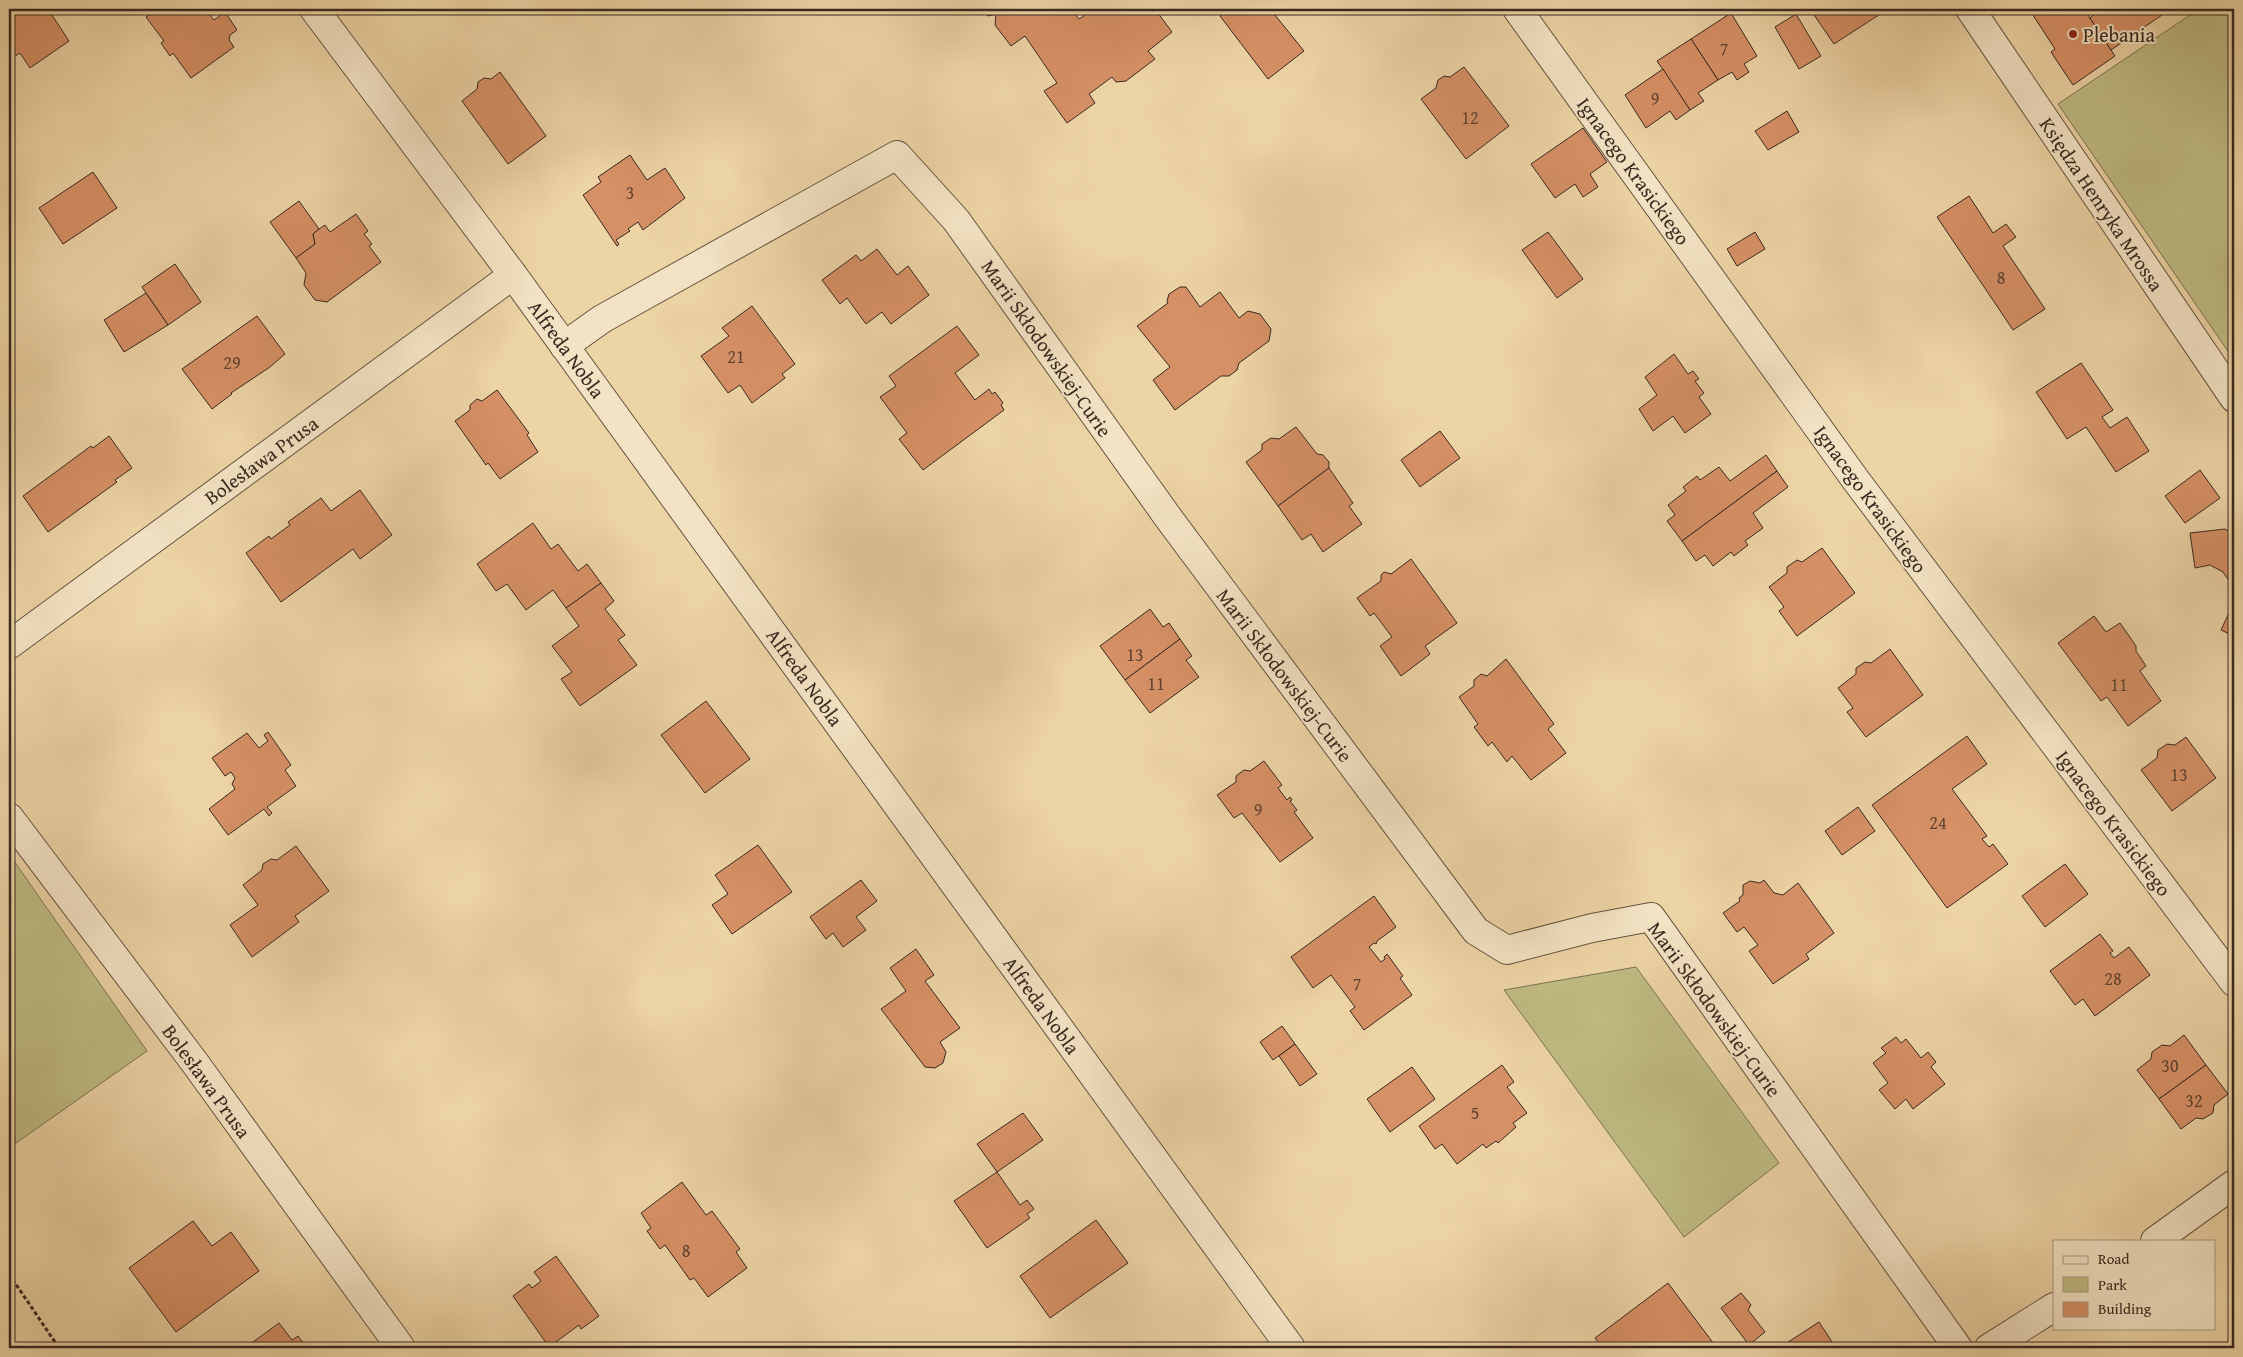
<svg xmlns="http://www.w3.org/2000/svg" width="2243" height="1357" font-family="'Gentium Book Plus',serif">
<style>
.green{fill:#bfbb82;stroke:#7c7252}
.building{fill:#d69065;stroke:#392921}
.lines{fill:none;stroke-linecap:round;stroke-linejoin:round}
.minor-casing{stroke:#665442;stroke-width:30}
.path{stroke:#392921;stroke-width:3;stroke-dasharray:4 2.5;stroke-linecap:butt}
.minor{stroke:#f3e3c4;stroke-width:28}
.poi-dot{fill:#8f2418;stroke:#f3e3c4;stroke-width:2}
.labels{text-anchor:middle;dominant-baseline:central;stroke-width:4;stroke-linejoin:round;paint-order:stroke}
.number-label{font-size:18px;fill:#604332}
.poi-label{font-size:20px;fill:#392921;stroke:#f3e3c4;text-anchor:start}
.street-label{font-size:20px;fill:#392921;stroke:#f3e3c4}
</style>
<rect width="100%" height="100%" fill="#edd4a5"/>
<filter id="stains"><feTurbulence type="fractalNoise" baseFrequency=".004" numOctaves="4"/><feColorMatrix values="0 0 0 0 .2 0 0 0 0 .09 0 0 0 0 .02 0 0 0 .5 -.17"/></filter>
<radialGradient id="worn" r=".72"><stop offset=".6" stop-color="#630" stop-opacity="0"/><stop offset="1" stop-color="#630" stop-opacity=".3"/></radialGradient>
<g class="green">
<path d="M2199,9H2234V360L2058,104Z"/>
<path d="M9,854L147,1051L9,1148Z"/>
<path d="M1636,967L1779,1163L1684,1237L1504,990Z"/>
</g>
<g class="building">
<path d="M9,9H48L69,41L30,68L20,53L9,60Z"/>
<path d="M158,9H205L214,20L225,12L237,30L230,35L229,40L234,47L191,78L173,53L170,56L161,43L164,41L146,17Z"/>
<path d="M984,9H1071L1079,19L1084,16L1080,9H1155L1172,32L1148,51L1155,59L1126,81L1116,82L1112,77L1089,94L1095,103L1067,123L1044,91L1057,83L1025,36L1011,46L995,25L996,14L988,16Z"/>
<path d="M1229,9H1283L1275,15L1304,51L1268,79L1220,16Z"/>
<path d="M1810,9H1888L1834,44Z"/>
<path d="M2029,9H2084L2115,56L2073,85L2051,52L2055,49Z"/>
<path d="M2109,9H2158L2162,15L2111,50L2090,18L2100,10L2102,14Z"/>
<path d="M1731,13L1757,56L1744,64L1749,72L1737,80L1732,72L1718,80L1691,39Z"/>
<path d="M1796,14L1821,56L1799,69L1775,27Z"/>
<path d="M1691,39L1718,80L1698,93L1704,101L1690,110L1657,61Z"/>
<path d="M1464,67L1509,126L1466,159L1421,99L1436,88L1438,80L1444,76L1450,77Z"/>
<path d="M1663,69L1690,110L1676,120L1670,111L1646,128L1625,95Z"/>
<path d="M500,72L546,136L508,164L462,101L477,89L478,82L484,78L491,79Z"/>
<path d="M1787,111L1799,132L1768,150L1755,131Z"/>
<path d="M1583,128L1607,162L1590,174L1598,187L1583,197L1575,184L1555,198L1531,164Z"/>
<path d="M630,155L647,180L665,168L685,198L643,230L638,222L628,229L630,231L616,240L619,244L617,246L583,195L601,182L598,177Z"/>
<path d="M93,172L117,208L63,244L39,208Z"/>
<path d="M1969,196L1993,233L2006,224L2016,237L2003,246L2045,309L2013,330L1937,217Z"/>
<path d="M299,201L319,229L313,234L315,244L296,258L270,222Z"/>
<path d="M356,214L368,231L364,234L372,244L369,246L381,262L327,302L315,300L304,285L306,273L296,258L315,244L313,234L319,229L325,225L330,232Z"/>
<path d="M1548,232L1583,279L1557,298L1522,250Z"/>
<path d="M1755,232L1765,249L1737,266L1727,249Z"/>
<path d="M877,249L897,275L908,266L929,295L891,324L882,312L866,324L847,298L840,304L822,280L856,255L861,261Z"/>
<path d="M175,264L201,302L168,325L142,287Z"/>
<path d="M1180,287H1186L1200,307L1220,292L1239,318L1248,311L1260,314L1271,329L1269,341L1239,363L1237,370L1229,376H1221L1175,410L1153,380L1170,367L1137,326L1168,303L1167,301L1169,294Z"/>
<path d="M146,293L168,325L124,352L104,320Z"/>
<path d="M752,306L795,364L782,374L785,378L752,403L740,385L728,393L701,356L729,336L722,328Z"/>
<path d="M257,316L285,354L270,367L231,393L232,394L212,409L182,369Z"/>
<path d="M957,326L979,355L955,373L975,400L989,389L992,394L995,392L1003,403L1001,405L1004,410L923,470L899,439L907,433L880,397L896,386L889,376Z"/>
<path d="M1674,354L1688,374L1693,371L1699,379L1695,381L1704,393L1699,397L1711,414L1685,433L1673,416L1653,431L1639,409L1657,395L1645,377Z"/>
<path d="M2081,363L2113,410L2102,417L2110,428L2127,417L2149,451L2116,472L2086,427L2067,439L2036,392Z"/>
<path d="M497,390L529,433L527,435L538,452L500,479L488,463L486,465L455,421L470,410V405L477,399L482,401Z"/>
<path d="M1296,427L1317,454L1323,455L1329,462V468L1278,506L1246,462L1262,450V444L1271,438L1279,439Z"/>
<path d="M1440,431L1460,458L1420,487L1401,460Z"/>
<path d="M109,436L132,468L115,480L117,482L48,532L23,496L91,446L93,448Z"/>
<path d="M1766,455L1777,471L1682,541L1667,521L1675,515L1668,505L1686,491L1683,487L1697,476L1700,480L1719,467L1730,481Z"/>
<path d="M1329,468L1353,503L1349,506L1362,524L1323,552L1311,534L1302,540L1278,506Z"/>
<path d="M2200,470L2220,498L2185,523L2165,496Z"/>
<path d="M1777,471L1788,487L1753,513L1763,528L1745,541L1748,545L1734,556L1731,552L1713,566L1705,555L1696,561L1682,541Z"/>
<path d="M360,490L392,535L360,559L353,549L281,602L246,553L269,536L271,539L290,525L288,522L321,498L331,511Z"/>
<path d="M533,523L551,549L558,544L578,571L587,564L601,583L566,608L553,590L526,610L507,584L496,591L477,564Z"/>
<path d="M2225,529L2234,535V588L2223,572L2210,565L2195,568L2190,533Z"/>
<path d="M1822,548L1855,593L1797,636L1779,611L1784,607L1769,587L1787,573V567L1797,560L1802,562Z"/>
<path d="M1411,559L1457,623L1425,646L1430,654L1401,676L1380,646L1392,637L1374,613L1370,616L1357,598L1381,581V575L1384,572L1391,574Z"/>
<path d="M601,583L614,601L605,609L625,635L618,640L637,665L580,706L561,679L572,672L552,646L579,626L566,608Z"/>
<path d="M2234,602V636L2221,630Z"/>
<path d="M1150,609L1163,627L1169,623L1180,639L1125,680L1100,646Z"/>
<path d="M2094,616L2106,632L2120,623L2136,646V651L2146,666L2140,671L2161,701L2128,726L2107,697L2101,701L2058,643Z"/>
<path d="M1180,639L1192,656L1186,660L1199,677L1150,713L1125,680Z"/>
<path d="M1890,649L1923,695L1866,737L1847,712L1853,708L1838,688L1856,674V668L1865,662L1871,663Z"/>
<path d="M1506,659L1554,724L1548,729L1566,753L1531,780L1512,756L1507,762L1492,742L1488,746L1474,727L1478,724L1459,697L1474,686V680L1481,674L1487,676Z"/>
<path d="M706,701L750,759L705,793L661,735Z"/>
<path d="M268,732L291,765L285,770L296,786L267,807L272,813L269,816L264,809L228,835L209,809L235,789L232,784L235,778L231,772L225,776L212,758L247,733L259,748L268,741L264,735Z"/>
<path d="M1967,736L1987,764L1952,789L1987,836L1982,839L1989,847L1993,844L2008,864L1947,908L1872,805Z"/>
<path d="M2186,737L2216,778L2172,811L2141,770L2157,758L2158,750L2167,744L2175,745Z"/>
<path d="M1264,761L1282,785L1278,788L1287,800L1290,797L1292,800L1290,801L1297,810L1294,812L1313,838L1280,862L1242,813L1234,818L1217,795L1236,782V776L1244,770L1250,771Z"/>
<path d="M1858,807L1875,831L1842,855L1825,831Z"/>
<path d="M758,845L792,892L732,934L712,905L728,894L715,875Z"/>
<path d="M296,846L329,891L295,916L299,922L252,957L230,925L258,905L243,885L262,870L263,864L271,859L277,860Z"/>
<path d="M2065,864L2088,894L2045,927L2022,896Z"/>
<path d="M861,880L877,901L856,917L866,930L843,947L833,933L826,939L810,917Z"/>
<path d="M1764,880L1774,893L1783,895L1798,883L1834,933L1806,954L1809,959L1773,984L1749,951L1758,945L1744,927L1737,932L1723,913L1740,901L1739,898L1743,895V885L1750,881L1760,883Z"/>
<path d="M1374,896L1396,927L1377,941L1376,944L1374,943L1369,947L1381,962L1385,959L1384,957L1387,954L1403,976L1400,978L1412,995L1364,1030L1350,1011L1355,1007L1331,975L1313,988L1291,957Z"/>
<path d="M2100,934L2113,951L2110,953L2114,958L2129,947L2150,975L2095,1016L2083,999L2075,1005L2050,971Z"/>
<path d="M916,949L934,975L925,981L960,1028L940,1042L946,1052L943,1063L935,1068L925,1067L881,1009L906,991L890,968Z"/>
<path d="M1282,1026L1295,1044L1273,1060L1260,1042Z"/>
<path d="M2184,1035L2206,1065L2159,1099L2137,1070L2151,1059L2152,1052L2162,1045L2170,1046Z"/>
<path d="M1896,1037L1901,1043L1906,1039L1921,1058L1928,1052L1936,1062L1931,1067L1945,1084L1913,1109L1906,1099L1895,1109L1879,1090L1888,1083L1873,1063L1886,1053L1881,1048Z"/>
<path d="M1295,1044L1317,1074L1300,1086L1279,1056Z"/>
<path d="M1502,1065L1514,1082L1507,1087L1527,1113L1513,1123L1516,1127L1498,1143L1496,1141L1486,1148L1483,1144L1457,1164L1442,1144L1435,1149L1419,1126Z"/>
<path d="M2206,1065L2228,1094L2214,1105L2213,1113L2203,1119L2196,1118L2181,1129L2159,1099Z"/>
<path d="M1412,1067L1435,1099L1390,1132L1367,1099Z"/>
<path d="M1023,1113L1043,1140L997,1172L977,1144Z"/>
<path d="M997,1172L1020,1205L1027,1200L1034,1209L1027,1214L1030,1218L987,1248L954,1201Z"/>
<path d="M682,1182L706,1215L712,1211L740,1249L736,1252L747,1268L708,1297L694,1278L690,1280L665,1245L660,1249L647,1231L651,1228L641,1213Z"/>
<path d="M1096,1220L1128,1263L1050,1318L1020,1276Z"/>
<path d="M193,1221L212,1246L231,1232L259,1271L176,1332L129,1268Z"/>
<path d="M556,1256L599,1316L581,1329L579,1325L549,1347L513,1296L529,1284L532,1288L541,1281L534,1272Z"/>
<path d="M1668,1283L1717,1348H1603L1595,1338Z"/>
<path d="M1741,1293L1751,1305L1748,1310L1765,1332L1749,1345L1721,1308Z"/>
<path d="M1819,1322L1836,1348H1779Z"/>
<path d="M279,1323L292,1340L298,1336L307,1348H247L246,1347Z"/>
</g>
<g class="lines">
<defs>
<g id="minor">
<path d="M314,9L513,275L1291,1348"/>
<path d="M1517,9L1855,479L2234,982"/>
<path d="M1970,9L2234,398"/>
<path d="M564,346L602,319L897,155L956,220L1167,516L1476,931L1507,950L1592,928L1651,917L1958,1348"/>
<path d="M9,645L513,275"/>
<path d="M9,817L195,1063L401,1348"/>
<path d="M2155,1241L2234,1184"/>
<path d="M1989,1348L2054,1307"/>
</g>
</defs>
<use href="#minor" class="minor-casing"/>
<path class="path" d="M9,1274L59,1348"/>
<use href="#minor" class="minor"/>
</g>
<circle class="poi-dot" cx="2073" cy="34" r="5"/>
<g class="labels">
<g class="number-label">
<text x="1724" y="48">7</text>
<text x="1655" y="98">9</text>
<text x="1470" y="117">12</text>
<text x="630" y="192">3</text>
<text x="2001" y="277">8</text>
<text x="736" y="356">21</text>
<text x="232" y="362">29</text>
<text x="1135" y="654">13</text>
<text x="1156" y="683">11</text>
<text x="2119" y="684">11</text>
<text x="2179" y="774">13</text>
<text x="1258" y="809">9</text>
<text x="1938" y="822">24</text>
<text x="2113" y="978">28</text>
<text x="1357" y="983">7</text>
<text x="2170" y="1065">30</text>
<text x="2194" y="1100">32</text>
<text x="1475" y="1112">5</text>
<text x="686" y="1250">8</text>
</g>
<g class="poi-label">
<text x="2083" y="34">Plebania</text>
</g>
<g class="street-label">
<text transform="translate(1634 171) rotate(54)">Ignacego Krasickiego</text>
<text transform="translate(2102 204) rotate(56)">Księdza Henryka Mrossa</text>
<text transform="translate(1047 348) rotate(55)">Marii Skłodowskiej-Curie</text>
<text transform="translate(567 349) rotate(54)">Alfreda Nobla</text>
<text transform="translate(261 460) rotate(-36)">Bolesława Prusa</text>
<text transform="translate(1871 499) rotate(54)">Ignacego Krasickiego</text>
<text transform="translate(1285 675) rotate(53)">Marii Skłodowskiej-Curie</text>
<text transform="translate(805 677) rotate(54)">Alfreda Nobla</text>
<text transform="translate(2114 823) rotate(53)">Ignacego Krasickiego</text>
<text transform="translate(1042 1005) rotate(54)">Alfreda Nobla</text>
<text transform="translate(1715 1009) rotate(54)">Marii Skłodowskiej-Curie</text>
<text transform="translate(207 1081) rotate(54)">Bolesława Prusa</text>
</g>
</g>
<rect width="2243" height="1357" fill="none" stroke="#edd4a5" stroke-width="30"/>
<rect x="10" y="10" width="2223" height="1337" fill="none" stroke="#392921" stroke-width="2.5"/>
<rect x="15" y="15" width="2213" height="1327" fill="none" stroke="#392921"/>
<rect x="2053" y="1240" width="162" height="90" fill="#f3e3c4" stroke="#a99983"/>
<rect x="2063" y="1256" width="25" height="8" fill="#f3e3c4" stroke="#a99983"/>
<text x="2098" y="1264" font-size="15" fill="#392921">Road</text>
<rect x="2063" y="1277" width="25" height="15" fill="#bfbb82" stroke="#a99983"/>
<text x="2098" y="1290" font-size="15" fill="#392921">Park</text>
<rect x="2063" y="1302" width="25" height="15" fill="#d69065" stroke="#a99983"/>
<text x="2098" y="1314" font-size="15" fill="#392921">Building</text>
<rect width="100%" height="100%" filter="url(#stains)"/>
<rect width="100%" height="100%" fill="url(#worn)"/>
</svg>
